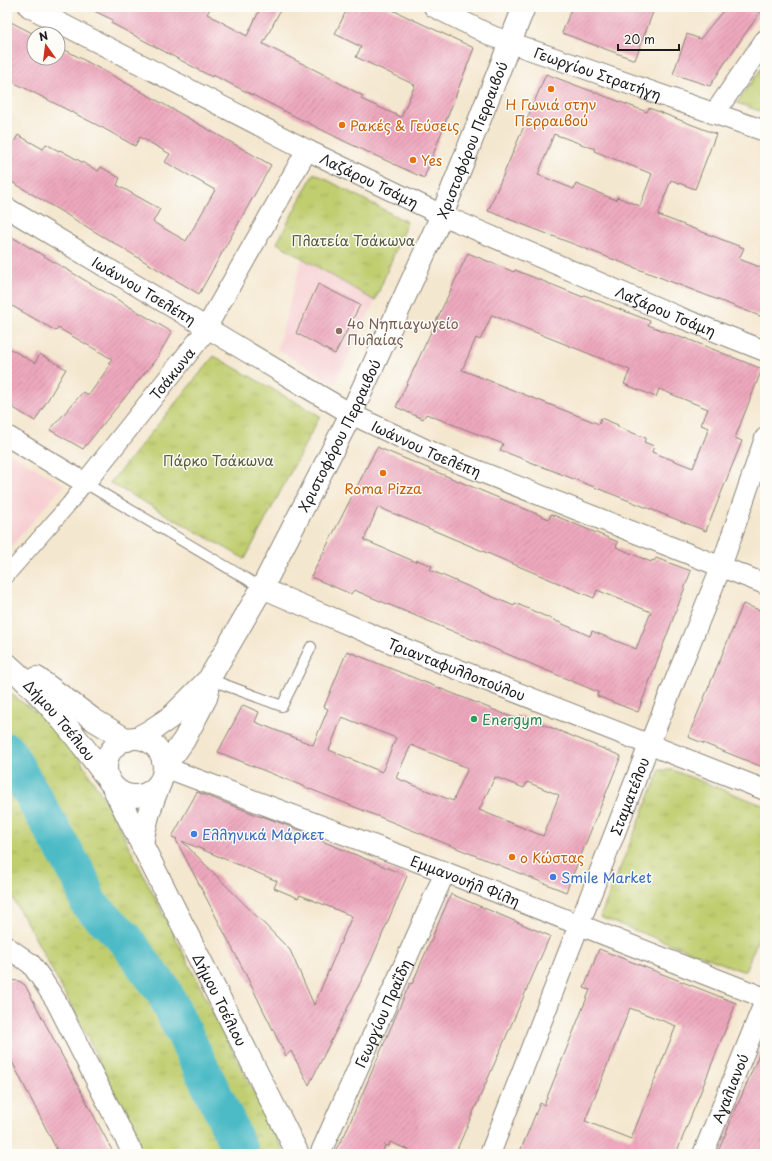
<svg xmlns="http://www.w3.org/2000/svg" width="772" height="1161" font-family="'Playpen Sans',sans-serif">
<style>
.built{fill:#f7cfd2}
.park{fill:url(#park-tufts);stroke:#6e7546}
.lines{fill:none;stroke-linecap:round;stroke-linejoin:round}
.river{stroke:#4dbbc6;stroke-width:37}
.building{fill:url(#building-hatch);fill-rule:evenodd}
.service-casing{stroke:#888276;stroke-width:12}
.pedestrian-casing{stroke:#888276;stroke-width:17}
.minor-casing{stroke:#888276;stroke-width:22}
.tertiary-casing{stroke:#888276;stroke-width:24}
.service{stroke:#fff;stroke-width:10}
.pedestrian{stroke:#fff;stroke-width:15}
.minor{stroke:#fff;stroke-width:20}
.tertiary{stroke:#fff;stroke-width:22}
.food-dot{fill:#e8710a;stroke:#fdfcf7;stroke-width:1.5}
.education-dot{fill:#8d6e63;stroke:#fdfcf7;stroke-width:1.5}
.leisure-dot{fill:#2e9e5b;stroke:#fdfcf7;stroke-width:1.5}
.shop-dot{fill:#3f7fe0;stroke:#fdfcf7;stroke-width:1.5}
.labels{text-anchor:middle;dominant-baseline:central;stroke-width:3;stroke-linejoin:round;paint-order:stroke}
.street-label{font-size:14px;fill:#1c1c1c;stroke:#fdfcf7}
.food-label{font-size:14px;fill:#c56008;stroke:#fdfcf7;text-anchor:start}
.park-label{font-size:14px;fill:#555a39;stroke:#fdfcf7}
.education-label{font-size:14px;fill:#785e54;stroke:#fdfcf7;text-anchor:start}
.leisure-label{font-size:14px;fill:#27864d;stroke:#fdfcf7;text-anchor:start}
.shop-label{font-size:14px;fill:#366cbe;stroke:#fdfcf7;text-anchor:start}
</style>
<defs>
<pattern id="park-tufts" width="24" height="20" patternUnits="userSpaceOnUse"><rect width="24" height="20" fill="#c0ce70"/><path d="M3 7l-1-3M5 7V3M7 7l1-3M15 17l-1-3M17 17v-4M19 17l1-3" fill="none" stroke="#a4b060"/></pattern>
<pattern id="building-hatch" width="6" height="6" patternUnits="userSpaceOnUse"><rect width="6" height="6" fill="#eda7bd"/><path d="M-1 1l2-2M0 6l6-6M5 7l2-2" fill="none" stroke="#cb8fa2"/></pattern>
</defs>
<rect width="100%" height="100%" fill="#fdfcf7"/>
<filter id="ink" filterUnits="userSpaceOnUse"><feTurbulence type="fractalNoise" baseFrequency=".025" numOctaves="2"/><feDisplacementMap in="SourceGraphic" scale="8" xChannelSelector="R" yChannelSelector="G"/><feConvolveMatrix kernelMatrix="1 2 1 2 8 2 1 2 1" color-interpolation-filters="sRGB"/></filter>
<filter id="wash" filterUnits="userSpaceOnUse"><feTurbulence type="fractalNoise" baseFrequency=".012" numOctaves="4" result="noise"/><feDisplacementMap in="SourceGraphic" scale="16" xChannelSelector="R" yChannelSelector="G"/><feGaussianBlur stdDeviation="0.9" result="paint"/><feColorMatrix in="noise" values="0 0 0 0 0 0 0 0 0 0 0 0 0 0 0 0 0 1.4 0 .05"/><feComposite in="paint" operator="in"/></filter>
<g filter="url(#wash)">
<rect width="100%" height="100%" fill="#f4e7cf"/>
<g class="built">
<path d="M302,258L375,301L335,384L277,349Z"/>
<path d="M7,451L64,485L7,551Z"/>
</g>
<g class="park">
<path d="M765,63V113L737,103Z"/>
<path d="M314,173L407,222L375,301L277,243Z"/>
<path d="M214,356L320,416L245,559L110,483Z"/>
<path d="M7,691L64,733L109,807L285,1154H143L84,1030L33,934L7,889Z"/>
<path d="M660,770H672L765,806V922L745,971H742L600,917Z"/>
</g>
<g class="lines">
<path class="river" d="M7,751L80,878L89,904L125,938L144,965L163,990L225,1117L241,1154"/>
</g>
<g id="blocks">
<g class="building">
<path d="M86,7H211L207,14L247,36L261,7H282L263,44L325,75L363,96L361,99L401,117L415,85L356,57L361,47L335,34L348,7H386L474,48L424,178L348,143L213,75L212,77L111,23L113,20Z"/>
<path d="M572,7H639L653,12L635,60L562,33Z"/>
<path d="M726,7H764L728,58L710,86L673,74L687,34L700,39Z"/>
<path d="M7,20L34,34V58H58V46L128,84L271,165L199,294L7,179V154L18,135L43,149L46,144L59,151L60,150L98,171L101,167L120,178L117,185L160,209L153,222L186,241L215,190L165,162L170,154L140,137L135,146L103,128L7,79Z"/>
<path d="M546,74L647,112L649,108L716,134L695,189L671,180L658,215L744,248L739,259L765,269V318L488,211ZM554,134L595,149L594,151L652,174L640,206L617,197L616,200L576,184L574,189L538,175Z"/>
<path d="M7,234L172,332L156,359L83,449L50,430L83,392L89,395L110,365L108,363L112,359L58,328L56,331L7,303Z"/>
<path d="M468,253L514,272L515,270L583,297L584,295L614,307L650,321L648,325L685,339V338L762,369L735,438L742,441L706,531L500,450L503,444L426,414L423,419L396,407ZM492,315L630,370L624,384L656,397L659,389L708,409L701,425L709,428L693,468L652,452L654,446L644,442L646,438L618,427V425L601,418L599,424L462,370L476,338L480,340Z"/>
<path d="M318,284L360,305L335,354L296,333Z"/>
<path d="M7,347L35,363L40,354L66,369L35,421L7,404Z"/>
<path d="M377,447L549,519L551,514L582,527L618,542L616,547L651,562L652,560L654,561L656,558L691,571L638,712L597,696L598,692L354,590L351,594L311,577ZM378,507L594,598L597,590L651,612L636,649L592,631L590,636L515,603L514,606L430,570L432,566L417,560L416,562L364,540Z"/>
<path d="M743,604L765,612V768L688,737Z"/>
<path d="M347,651L519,720L520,715L621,756L566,892L218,752L243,705L259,712L255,722L313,745L328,709L324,707ZM342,717L396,738L382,772L329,750ZM411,745L468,768L453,801L396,778ZM495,777L524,788L527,782L559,795L543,836L479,810L494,779H495Z"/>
<path d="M197,792L262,817V816L302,831L323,839L322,841L407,876L371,961L309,1085L291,1051L286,1056L241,965L176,840L177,839L172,837ZM182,841L277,881L274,888L298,898L300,895L352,916L314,1005L290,950Z"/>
<path d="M451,894L550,936L455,1154H418L390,1142L389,1146L385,1145L382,1154H333L345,1134L410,983L412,984Z"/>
<path d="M599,949L736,1003L676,1154H519L540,1103L544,1105L590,990L584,988ZM630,1008L676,1026L631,1139L585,1121Z"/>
<path d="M7,980L19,981L25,985L114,1154H59L7,1052Z"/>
<path d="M765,1040V1154H717Z"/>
</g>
</g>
</g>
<g filter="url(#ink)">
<use href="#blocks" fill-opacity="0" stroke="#888276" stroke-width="1"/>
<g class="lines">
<defs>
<g id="service">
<path d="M85,483L262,588"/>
<path d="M209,679L282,706L311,647"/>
</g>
<path id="pedestrian" d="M7,575L69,504L85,483"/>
<g id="minor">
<path id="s1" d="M29,7L307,150L442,215L679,317L765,351"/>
<path id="s2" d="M434,7L492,36L511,43L765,131"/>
<path d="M714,114L765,40"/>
<path id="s3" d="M7,208L309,389L351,414L433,453L765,584"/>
<path id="s4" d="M7,436L85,483L201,337L307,150"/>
<path id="s5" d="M262,588L290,600L406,649L765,790"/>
<path id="s6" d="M164,767L445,872L765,998"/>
<path d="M7,947L31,964L41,978L56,1001L133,1154"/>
<path id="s7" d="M320,1154L445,872"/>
<path id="s8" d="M490,1154L649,745L721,567L765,438"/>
<path id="s9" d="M703,1154L765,1001"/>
</g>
<g id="tertiary">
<path id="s10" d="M7,664C47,699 78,738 109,781"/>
<path d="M37,678L94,720L127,740"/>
<path id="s11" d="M137,738L150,731L171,717L209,679L262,588L351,414L442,215L524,7"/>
<circle cx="135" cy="767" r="29"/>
<path d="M163,761L174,754L184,740L206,698L208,690L209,684"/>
<path id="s12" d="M113,787L298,1154"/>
<path d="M142,845C145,821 151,803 161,781"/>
</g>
</defs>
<use href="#service" class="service-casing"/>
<use href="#pedestrian" class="pedestrian-casing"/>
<use href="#minor" class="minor-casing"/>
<use href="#tertiary" class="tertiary-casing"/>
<use href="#service" class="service"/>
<use href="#pedestrian" class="pedestrian"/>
<use href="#minor" class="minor"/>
<use href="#tertiary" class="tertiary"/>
</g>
</g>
<g class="food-dot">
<circle cx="551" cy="89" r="4"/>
<circle cx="342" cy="125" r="4"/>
<circle cx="413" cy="160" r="4"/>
<circle cx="383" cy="473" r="4"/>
<circle cx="512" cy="857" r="4"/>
</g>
<circle class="education-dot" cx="339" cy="331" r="4"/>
<circle class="leisure-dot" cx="474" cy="719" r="4"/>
<g class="shop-dot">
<circle cx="194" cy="834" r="4"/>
<circle cx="553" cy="877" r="4"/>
</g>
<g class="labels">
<g class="street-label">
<text stroke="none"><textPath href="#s2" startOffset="177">Γεωργίου Στρατήγη</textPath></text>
<text stroke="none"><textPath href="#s11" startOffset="694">Χριστοφόρου Περραιβού</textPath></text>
<text stroke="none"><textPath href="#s1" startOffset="382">Λαζάρου Τσάμη</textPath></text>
<text stroke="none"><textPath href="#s3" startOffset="160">Ιωάννου Τσελέπη</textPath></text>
<text stroke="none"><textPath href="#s1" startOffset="706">Λαζάρου Τσάμη</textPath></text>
<text stroke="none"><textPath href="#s4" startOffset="231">Τσάκωνα</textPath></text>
<text stroke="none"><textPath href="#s11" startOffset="370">Χριστοφόρου Περραιβού</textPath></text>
<text stroke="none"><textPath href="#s3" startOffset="484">Ιωάννου Τσελέπη</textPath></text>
<text stroke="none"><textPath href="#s5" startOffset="211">Τριανταφυλλοπούλου</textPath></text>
<text stroke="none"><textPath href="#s10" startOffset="77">Δήμου Τσέλιου</textPath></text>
<text stroke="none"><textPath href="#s8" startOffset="384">Σταματέλου</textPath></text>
<text stroke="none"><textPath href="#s6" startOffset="322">Εμμανουήλ Φίλη</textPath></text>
<text stroke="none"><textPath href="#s12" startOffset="238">Δήμου Τσέλιου</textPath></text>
<text stroke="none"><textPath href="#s7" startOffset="154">Γεωργίου Πραΐδη</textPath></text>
<text stroke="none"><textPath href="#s9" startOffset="71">Αγαλιανού</textPath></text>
</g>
<g class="food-label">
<text x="551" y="104" text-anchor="middle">Η Γωνιά στην<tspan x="551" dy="16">Περραιβού</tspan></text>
<text x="350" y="125">Ρακές &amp; Γεύσεις</text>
<text x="421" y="160">Yes</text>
<text x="383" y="488" text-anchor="middle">Roma Pizza</text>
<text x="520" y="857">ο Κώστας</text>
</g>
<g class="park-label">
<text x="353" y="240">Πλατεία Τσάκωνα</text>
<text x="218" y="460">Πάρκο Τσάκωνα</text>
</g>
<g class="education-label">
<text x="347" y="323">4ο Νηπιαγωγείο<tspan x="347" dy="16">Πυλαίας</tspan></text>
</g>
<g class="leisure-label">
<text x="482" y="719">Energym</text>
</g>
<g class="shop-label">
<text x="202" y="834">Ελληνικά Μάρκετ</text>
<text x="561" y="877">Smile Market</text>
</g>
</g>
<rect width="772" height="1161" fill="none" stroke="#fdfcf7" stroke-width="24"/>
<g transform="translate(46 46) rotate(346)"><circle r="19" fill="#fdfcf7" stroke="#a3a29f"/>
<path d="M0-3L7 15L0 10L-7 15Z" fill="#c8321e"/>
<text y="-6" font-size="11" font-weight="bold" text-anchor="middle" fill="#1c1c1c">N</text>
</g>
<path d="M618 44v6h61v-6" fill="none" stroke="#1c1c1c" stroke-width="2"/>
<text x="624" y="44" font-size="12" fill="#1c1c1c" stroke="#fdfcf7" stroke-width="3" paint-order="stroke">20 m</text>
</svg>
